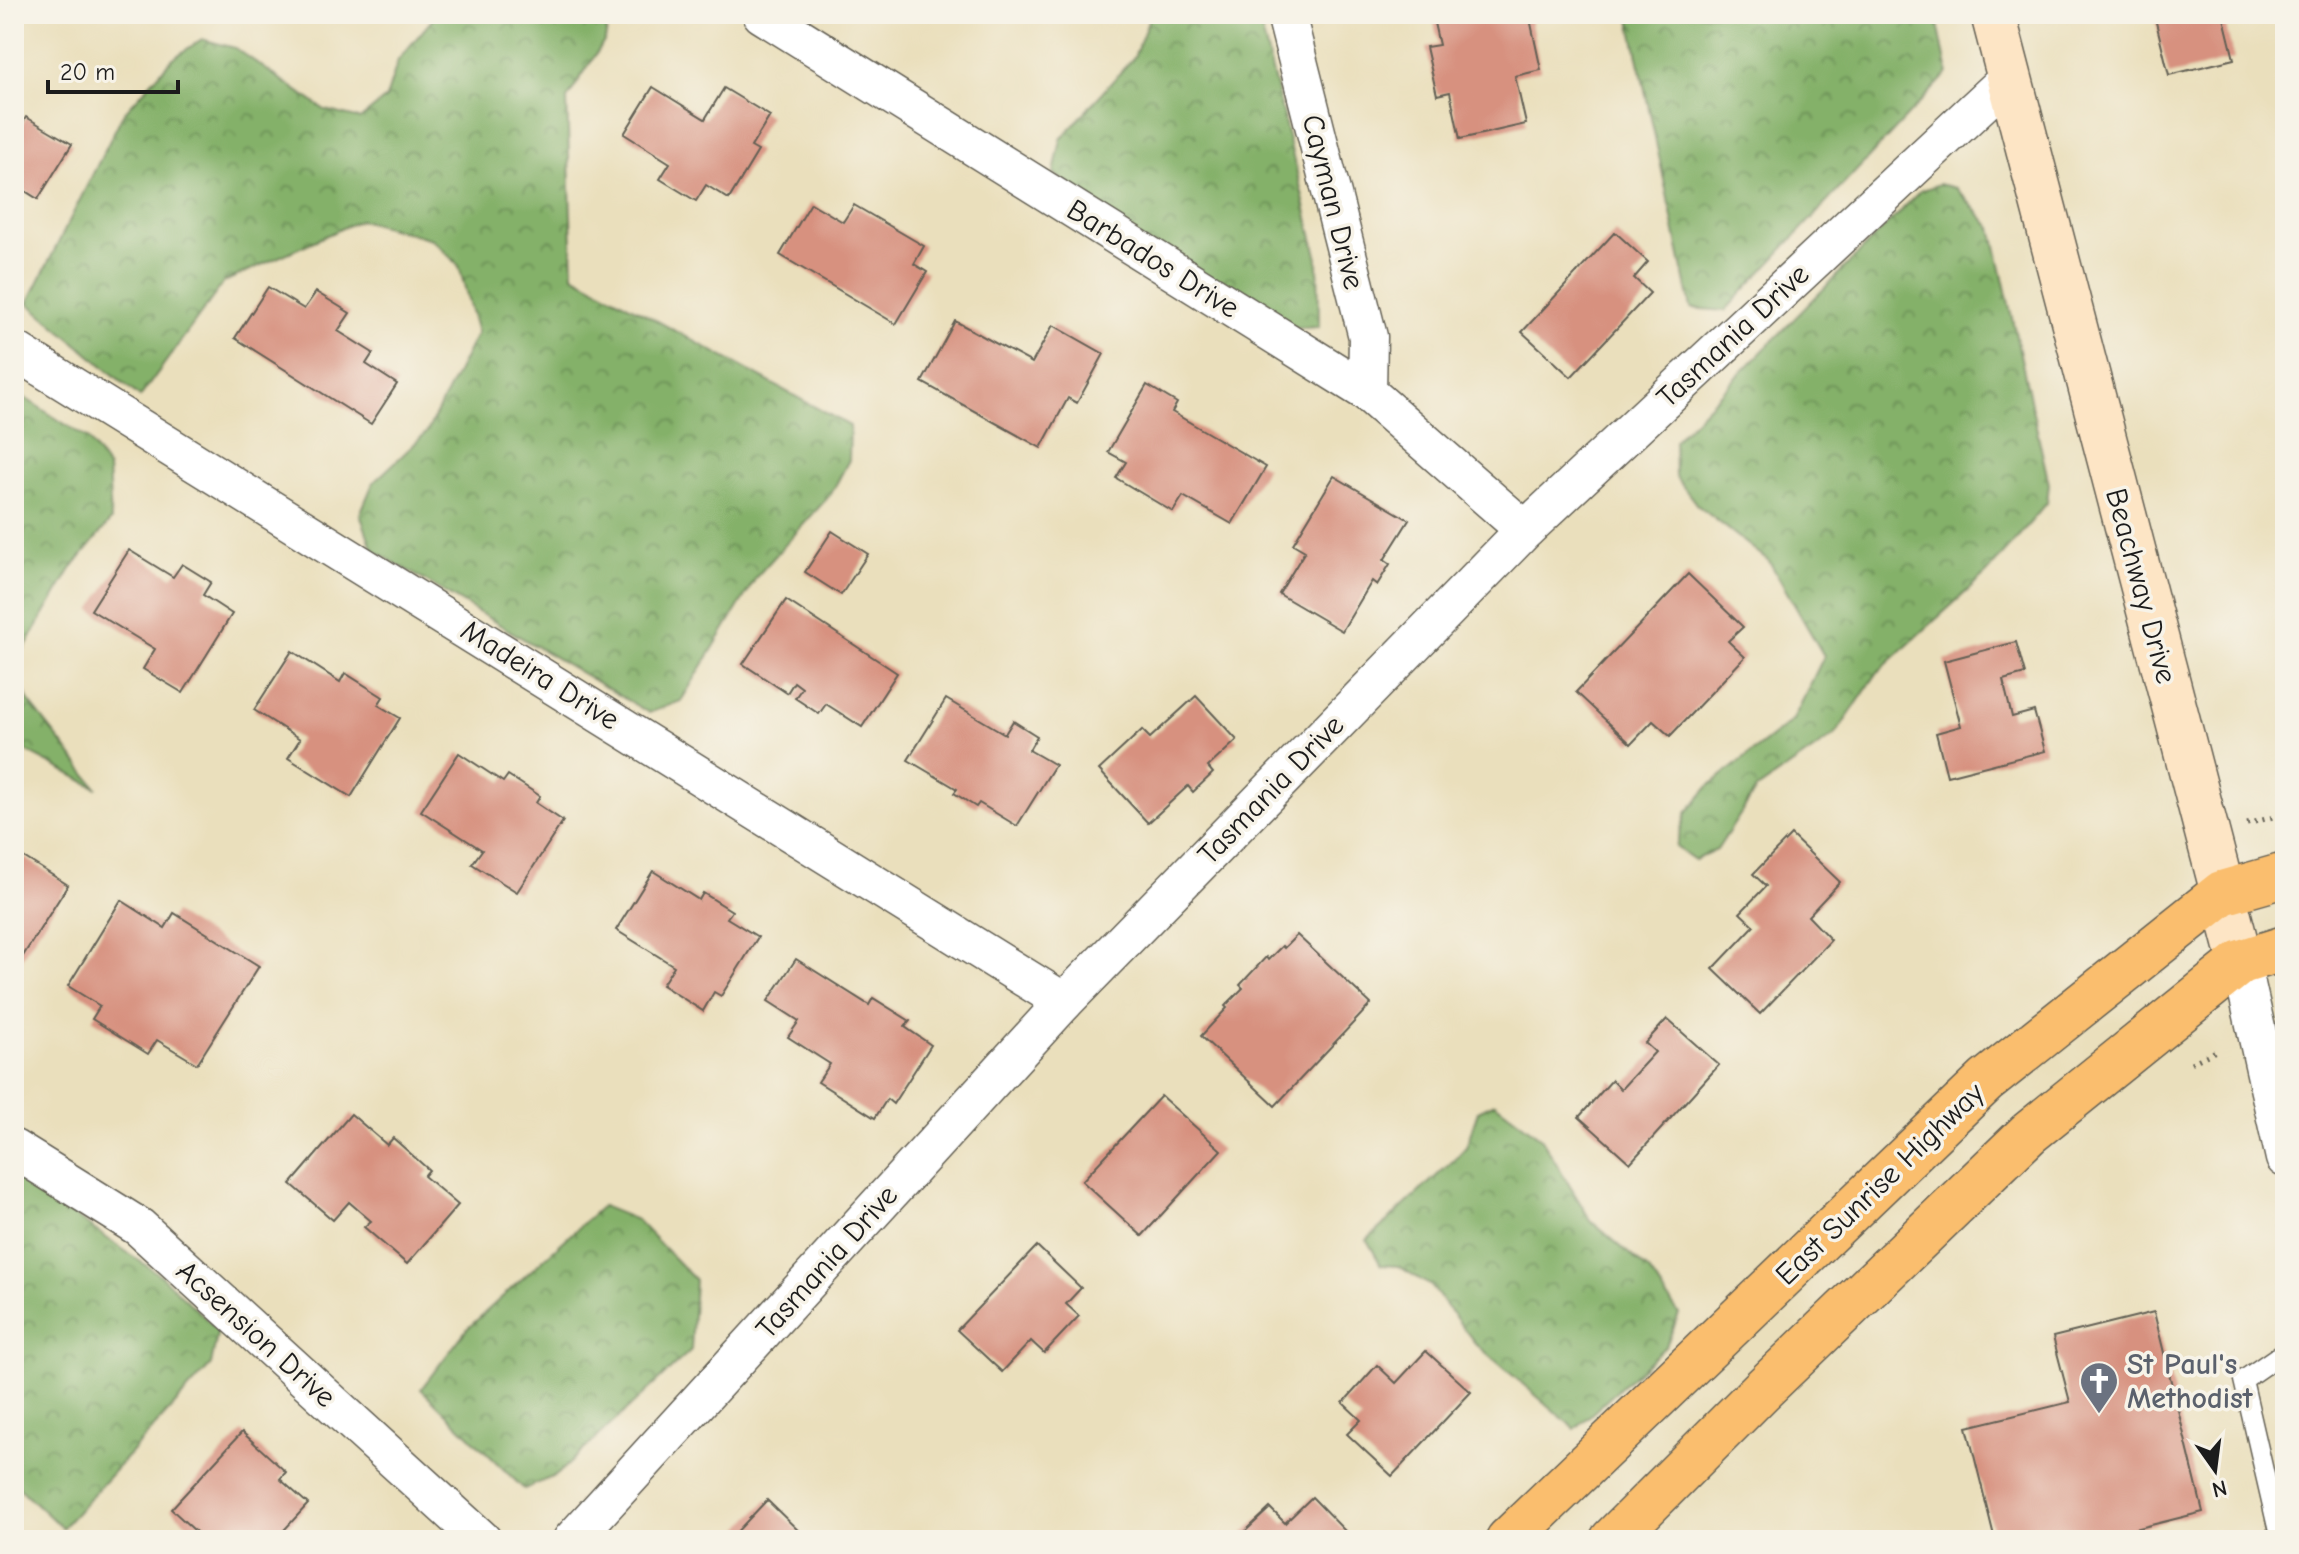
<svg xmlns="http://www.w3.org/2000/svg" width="2299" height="1554" font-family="'Comic Neue',sans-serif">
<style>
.forest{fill:url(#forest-crowns);stroke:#506642;stroke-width:2}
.building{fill:#d7917f}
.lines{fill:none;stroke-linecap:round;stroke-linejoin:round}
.lane-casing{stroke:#646054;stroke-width:21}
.street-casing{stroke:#646054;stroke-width:41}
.secondary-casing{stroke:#646054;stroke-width:47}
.primary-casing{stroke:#646054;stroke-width:47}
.path{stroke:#646054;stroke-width:5;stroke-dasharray:2 6;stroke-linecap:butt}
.lane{stroke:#fff;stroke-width:18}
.street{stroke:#fff;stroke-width:38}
.secondary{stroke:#fde5c5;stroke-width:44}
.primary{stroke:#fabe6e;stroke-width:44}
.labels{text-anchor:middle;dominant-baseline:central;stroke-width:7;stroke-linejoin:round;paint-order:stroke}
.street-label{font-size:30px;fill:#1c1c1c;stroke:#f7f3e8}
.worship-label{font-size:30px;font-weight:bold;fill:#5b616d;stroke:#f7f3e8;text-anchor:start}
</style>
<defs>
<pattern id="forest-crowns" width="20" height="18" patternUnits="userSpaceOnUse" patternTransform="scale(2)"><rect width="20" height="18" fill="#84b169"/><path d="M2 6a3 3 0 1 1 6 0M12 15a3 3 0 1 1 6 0" fill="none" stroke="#6b8f56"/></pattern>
</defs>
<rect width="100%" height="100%" fill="#f7f3e8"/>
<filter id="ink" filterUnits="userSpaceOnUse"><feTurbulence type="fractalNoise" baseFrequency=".0125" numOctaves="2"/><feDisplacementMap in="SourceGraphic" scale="16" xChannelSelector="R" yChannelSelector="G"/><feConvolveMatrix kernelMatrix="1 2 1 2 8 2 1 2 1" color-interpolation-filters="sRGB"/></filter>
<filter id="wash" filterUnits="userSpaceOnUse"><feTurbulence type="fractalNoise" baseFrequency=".006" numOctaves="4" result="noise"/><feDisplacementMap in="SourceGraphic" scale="32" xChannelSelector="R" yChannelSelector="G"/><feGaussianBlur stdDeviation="1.8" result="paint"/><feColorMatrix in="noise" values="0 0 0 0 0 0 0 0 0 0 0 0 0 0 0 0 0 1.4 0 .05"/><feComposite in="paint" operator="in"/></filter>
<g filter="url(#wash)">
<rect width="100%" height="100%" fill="#eadfbc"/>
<g class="forest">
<path d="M437,14H610L605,40L567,99L573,275L850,426L849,460L831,494L757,576L681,701L649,713L373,550L360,514L373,483L427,432L477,333L459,266L432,239L360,220L224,282L140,397L28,303L123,114L172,59L202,39L235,48L325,110L360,119L386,98L398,60Z"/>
<path d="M1151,14H1258L1318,259L1319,327L1244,331L1054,173L1061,139L1134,57Z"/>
<path d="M1629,14H1936L1948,73L1725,311L1691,308Z"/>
<path d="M1939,184L1956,188L1992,228L2049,484L2047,503L1987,573L1878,672L1836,734L1756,790L1717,850L1695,860L1676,847L1686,813L1710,785L1793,720L1824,656L1769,561L1697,505L1675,476L1674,441L1920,191Z"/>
<path d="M14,391L88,439L108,468L111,520L71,569L14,666L28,700L97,788L14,745Z"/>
<path d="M1495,1103L1541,1138L1591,1221L1649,1271L1679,1314L1666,1346L1575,1429L1475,1343L1431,1286L1398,1266L1381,1265L1367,1240L1454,1160L1466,1147L1478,1111Z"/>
<path d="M14,1174L160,1275L218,1330L211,1365L62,1528L14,1483Z"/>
<path d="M602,1206L637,1220L695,1280L691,1350L557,1475L524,1489L421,1389L467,1329Z"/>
</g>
<g id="blocks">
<g class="building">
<path d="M1432,14H1529L1541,70L1515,76L1526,124L1460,139L1450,92L1437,95L1426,47L1439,45Z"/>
<path d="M2154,14H2223L2234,59L2169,75Z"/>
<path d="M653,87L705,119L724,88L770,116L751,147L758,151L729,199L706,185L696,201L660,179L670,163L624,134Z"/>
<path d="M26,117L72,144L38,199L14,184V126L19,129Z"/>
<path d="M811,203L843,222L854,205L924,246L914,264L927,272L896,324L780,255Z"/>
<path d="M1615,232L1648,262L1634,278L1650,293L1571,377L1522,332Z"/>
<path d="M268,287L304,309L316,292L350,313L338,331L373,353L366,364L397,384L371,424L235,338Z"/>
<path d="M955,321L1032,363L1053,325L1104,354L1077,403L1068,398L1041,448L922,382Z"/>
<path d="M1147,385L1177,403L1172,412L1266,467L1232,524L1183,496L1173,512L1116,478L1126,462L1108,452Z"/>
<path d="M1334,476L1409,520L1384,560L1390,564L1377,585L1372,581L1342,631L1279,594L1305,551L1293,544Z"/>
<path d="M832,531L868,554L841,595L805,572Z"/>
<path d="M129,550L173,577L182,564L211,582L203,595L232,614L183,693L143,669L155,649L91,610Z"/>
<path d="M1688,574L1743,627L1728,641L1745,657L1670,736L1653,721L1631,744L1576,692Z"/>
<path d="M786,600L897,673L862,727L826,704L819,714L795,698L802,688L794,682L787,693L743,664Z"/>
<path d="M2016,642L2025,674L2003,680L2012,717L2034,711L2045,751L1947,776L1936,733L1961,726L1944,661Z"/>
<path d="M292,651L340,682L345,673L383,697L378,705L400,718L351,797L288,758L300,739L254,710Z"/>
<path d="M1196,696L1237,740L1208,767L1213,773L1193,792L1188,786L1148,823L1099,770L1142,730L1150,738Z"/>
<path d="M946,699L1005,734L1013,721L1037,736L1029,750L1055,765L1017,826L979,803L976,807L954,793L957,789L908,760Z"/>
<path d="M459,753L503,782L508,775L540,796L536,803L563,821L517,892L472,864L482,850L421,811Z"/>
<path d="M1791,835L1840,882L1808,916L1831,940L1760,1014L1713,969L1754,926L1740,913L1766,886L1753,874Z"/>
<path d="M14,851L68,885L14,970Z"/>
<path d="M653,871L699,900L703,893L732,911L727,918L758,937L721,996L714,992L703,1011L662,985L674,966L616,930Z"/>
<path d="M121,900L165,928L174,913L259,966L197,1064L157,1040L148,1054L92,1019L100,1006L68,986Z"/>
<path d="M1297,935L1371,1004L1275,1106L1201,1036L1227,1008L1225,1006L1243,988L1240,985L1266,957L1268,960L1282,946L1284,948Z"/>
<path d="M796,959L869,1005L873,998L910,1021L905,1027L931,1045L893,1104L887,1099L875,1118L818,1082L830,1064L788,1037L799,1021L768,1001Z"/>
<path d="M1667,1019L1719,1065L1630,1163L1579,1117L1612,1080L1621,1089L1655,1052L1645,1043Z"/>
<path d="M1161,1096L1221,1150L1142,1236L1082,1181Z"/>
<path d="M351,1114L387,1145L393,1138L429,1170L424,1176L458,1205L407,1264L364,1227L371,1221L349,1202L333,1220L291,1184Z"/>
<path d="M1037,1246L1081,1288L1066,1304L1079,1316L1044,1353L1031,1341L1002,1372L957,1330Z"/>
<path d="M2154,1312L2203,1512L2103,1537V1540H1995L1967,1427L2070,1402L2053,1337Z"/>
<path d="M1426,1351L1471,1392L1392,1476L1347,1434L1361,1420L1343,1403L1377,1365L1396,1383Z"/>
<path d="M242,1432L286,1472L280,1479L308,1504L275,1540H205L171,1509Z"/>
<path d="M1312,1497L1348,1534L1343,1540H1236L1270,1508L1285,1523Z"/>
<path d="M767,1500L808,1540H729Z"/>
</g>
</g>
</g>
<g filter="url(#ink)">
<use href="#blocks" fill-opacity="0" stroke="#646054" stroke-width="2"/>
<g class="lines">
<defs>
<path id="lane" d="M2280,1540L2243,1380L2285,1351"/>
<g id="street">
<path d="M762,14L1367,392L1525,530"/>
<path d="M1286,14L1368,337L1367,392"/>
<path d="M14,350L1064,1002"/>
<path d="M2241,962L2285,1158"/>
<path d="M14,1149L139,1227L482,1540"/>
<path d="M572,1540L1064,1002L1525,530L2008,79"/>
</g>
<path id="secondary" d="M1993,14L2241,962"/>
<g id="primary">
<path d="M1508,1540L1986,1081L2222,893L2285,875"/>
<path d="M1612,1540L1761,1391L2029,1133L2241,962L2285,948"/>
</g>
</defs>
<use href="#lane" class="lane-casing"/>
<use href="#street" class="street-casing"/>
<use href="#secondary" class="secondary-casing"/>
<use href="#primary" class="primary-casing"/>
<g class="path">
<path d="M2247,824L2285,814"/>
<path d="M2191,1063L2218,1050"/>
</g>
<use href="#lane" class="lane"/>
<use href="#street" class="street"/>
<use href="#secondary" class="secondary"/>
<use href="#primary" class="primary"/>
</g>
</g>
<defs>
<symbol id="church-pin" viewBox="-11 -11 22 30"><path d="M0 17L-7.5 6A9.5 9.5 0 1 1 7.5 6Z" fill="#6b7280" stroke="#f7f3e8"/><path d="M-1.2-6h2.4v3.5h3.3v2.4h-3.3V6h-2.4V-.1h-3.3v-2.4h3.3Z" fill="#fff"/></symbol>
</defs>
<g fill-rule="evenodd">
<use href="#church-pin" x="2077" y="1359" width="44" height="60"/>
</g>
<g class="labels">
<g class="street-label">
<text transform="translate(1333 202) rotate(76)">Cayman Drive</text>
<text transform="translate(1153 259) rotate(32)">Barbados Drive</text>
<text transform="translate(1733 336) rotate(-43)">Tasmania Drive</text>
<text transform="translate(2141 586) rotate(75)">Beachway Drive</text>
<text transform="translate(540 675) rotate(32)">Madeira Drive</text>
<text transform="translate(1271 790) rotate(-46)">Tasmania Drive</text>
<text transform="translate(1880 1184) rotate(-44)">East Sunrise Highway</text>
<text transform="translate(827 1262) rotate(-48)">Tasmania Drive</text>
<text transform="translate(256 1334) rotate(42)">Acsension Drive</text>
</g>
<g class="worship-label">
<text x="2127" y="1364">St Paul's<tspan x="2127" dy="34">Methodist</tspan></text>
</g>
</g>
<rect width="2299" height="1554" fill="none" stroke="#f7f3e8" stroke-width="48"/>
<g transform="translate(2215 1470) rotate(166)" stroke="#f7f3e8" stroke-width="6" paint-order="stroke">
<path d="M0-6L14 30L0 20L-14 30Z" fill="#1c1c1c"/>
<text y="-12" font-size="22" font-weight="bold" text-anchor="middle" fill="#1c1c1c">N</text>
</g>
<path d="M48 80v12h130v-12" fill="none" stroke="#1c1c1c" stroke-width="4"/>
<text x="60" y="80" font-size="24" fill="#1c1c1c" stroke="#f7f3e8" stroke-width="6" paint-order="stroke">20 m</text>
</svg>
